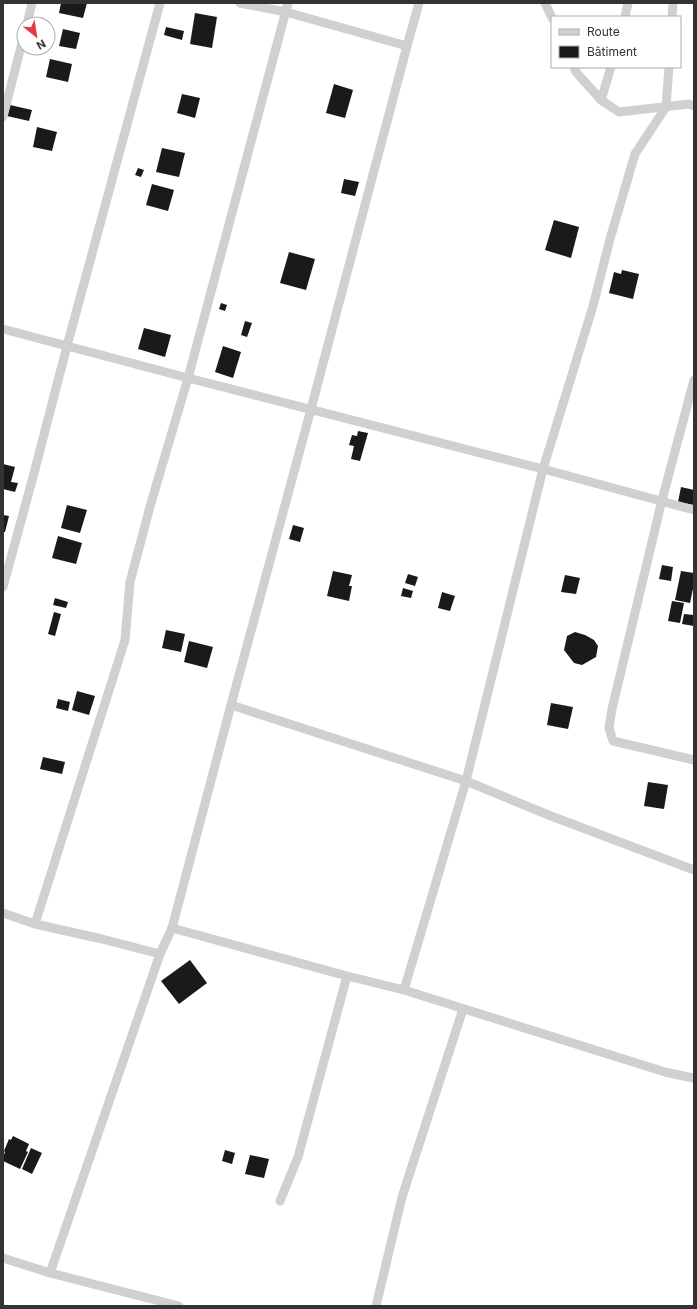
<svg xmlns="http://www.w3.org/2000/svg" width="697" height="1309" font-family="Inter,sans-serif">
<style>
.building{fill:#1a1a1a}
.lines{fill:none;stroke-linecap:round;stroke-linejoin:round}
.street{stroke:#d0d0d0;stroke-width:9}
</style>
<rect width="100%" height="100%" fill="#fff"/>
<g class="building">
<path d="M61,3H87L83,18L59,13Z"/>
<path d="M195,13L217,17L212,48L190,44Z"/>
<path d="M166,27L184,31L182,40L164,35Z"/>
<path d="M63,29L80,33L76,49L59,46Z"/>
<path d="M50,59L72,64L68,82L46,77Z"/>
<path d="M334,84L353,90L345,118L326,113Z"/>
<path d="M182,94L200,98L195,118L177,113Z"/>
<path d="M10,105L32,110L29,121L7,116Z"/>
<path d="M37,127L57,132L52,151L33,147Z"/>
<path d="M162,148L185,153L179,177L156,172Z"/>
<path d="M138,168L144,170L141,177L135,175Z"/>
<path d="M344,179L359,182L355,196L341,193Z"/>
<path d="M152,184L174,190L168,211L146,205Z"/>
<path d="M554,220L579,227L571,258L545,250Z"/>
<path d="M289,252L315,259L306,290L280,283Z"/>
<path d="M622,270L639,274L633,299L609,293L614,272L621,274Z"/>
<path d="M221,303L227,305L225,311L219,309Z"/>
<path d="M245,321L252,323L247,337L241,335Z"/>
<path d="M144,328L171,335L165,357L138,349Z"/>
<path d="M223,346L241,352L233,378L215,372Z"/>
<path d="M358,431L368,433L360,461L351,459L354,446L349,445L352,435L357,436Z"/>
<path d="M3,464L15,467L11,482L18,483L15,492L3,489Z"/>
<path d="M681,487L694,490V505L678,502Z"/>
<path d="M67,505L87,510L80,533L61,528Z"/>
<path d="M3,515L9,516L5,532H3Z"/>
<path d="M293,525L304,528L300,542L289,539Z"/>
<path d="M58,536L82,543L76,564L52,558Z"/>
<path d="M662,565L673,567L671,581L659,579Z"/>
<path d="M333,571L352,575L349,586H352L349,601L327,596Z"/>
<path d="M681,571L694,573V584L690,603L675,600Z"/>
<path d="M408,574L418,577L415,586L405,583Z"/>
<path d="M565,575L580,578L576,594L561,592Z"/>
<path d="M403,588L413,591L411,598L401,596Z"/>
<path d="M442,592L455,596L450,611L438,608Z"/>
<path d="M55,598L68,602L66,608L53,605Z"/>
<path d="M672,601L684,603L680,623L668,621Z"/>
<path d="M54,612L61,614L55,636L48,634Z"/>
<path d="M684,614L694,615V626L682,624Z"/>
<path d="M166,630L185,634L181,652L162,648Z"/>
<path d="M575,632L585,635L594,640L598,646L596,657L582,665L574,663L564,650L567,636Z"/>
<path d="M189,641L213,647L207,668L184,662Z"/>
<path d="M77,691L95,696L89,715L72,710Z"/>
<path d="M58,699L70,702L68,711L56,708Z"/>
<path d="M551,703L573,707L568,729L547,725Z"/>
<path d="M43,757L65,762L62,774L40,769Z"/>
<path d="M648,782L668,785L664,809L644,806Z"/>
<path d="M190,960L207,983L179,1004L161,981Z"/>
<path d="M13,1136L29,1144L26,1151L28,1152L20,1169L3,1161V1157L5,1152L4,1151L9,1139L11,1140Z"/>
<path d="M31,1148L42,1153L32,1174L22,1169Z"/>
<path d="M225,1150L235,1153L232,1164L222,1161Z"/>
<path d="M250,1155L269,1159L264,1178L245,1174Z"/>
</g>
<g class="lines">
<g class="street">
<path d="M240,3L286,12L407,46"/>
<path d="M545,3L552,18"/>
<path d="M625,17L628,3"/>
<path d="M672,17L673,3"/>
<path d="M27,24L32,3"/>
<path d="M574,67L576,72L601,100L619,112L689,104L694,106"/>
<path d="M601,100L611,67"/>
<path d="M3,117L24,35"/>
<path d="M3,329L188,378L543,469L694,510"/>
<path d="M694,380L662,500L612,709L609,728L613,741L694,760"/>
<path d="M3,587L33,477L67,346L160,3"/>
<path d="M231,705L466,781L551,816L694,870"/>
<path d="M3,913L35,924L102,939L160,954"/>
<path d="M35,924L125,640L130,582L151,503L188,378L288,3"/>
<path d="M172,928L347,976L298,1157L280,1201"/>
<path d="M347,976L404,990L665,1072L693,1078"/>
<path d="M404,990L466,781L543,469L593,306L610,239L635,154L666,107L669,67"/>
<path d="M3,1258L50,1273L179,1306"/>
<path d="M50,1273L160,954L172,928L231,705L311,409L407,46L419,3"/>
<path d="M376,1306L402,1197L463,1009"/>
</g>
</g>
<rect width="697" height="1309" fill="none" stroke="#333333" stroke-width="8"/>
<rect x="551" y="16" width="130" height="52" fill="#ffffff" stroke="#adadad"/>
<rect x="559" y="29" width="20" height="6" fill="#d0d0d0" stroke="#adadad"/>
<text x="587" y="36" font-size="12" fill="#333333">Route</text>
<rect x="559" y="46" width="20" height="12" fill="#1a1a1a" stroke="#adadad"/>
<text x="587" y="56" font-size="12" fill="#333333">Bâtiment</text>
<g transform="translate(36 36) rotate(150)"><circle r="19" fill="#ffffff" stroke="#adadad"/>
<path d="M0-3L7 15L0 10L-7 15Z" fill="#e63946"/>
<text y="-6" font-size="11" font-weight="bold" text-anchor="middle" fill="#333333">N</text>
</g>
</svg>
